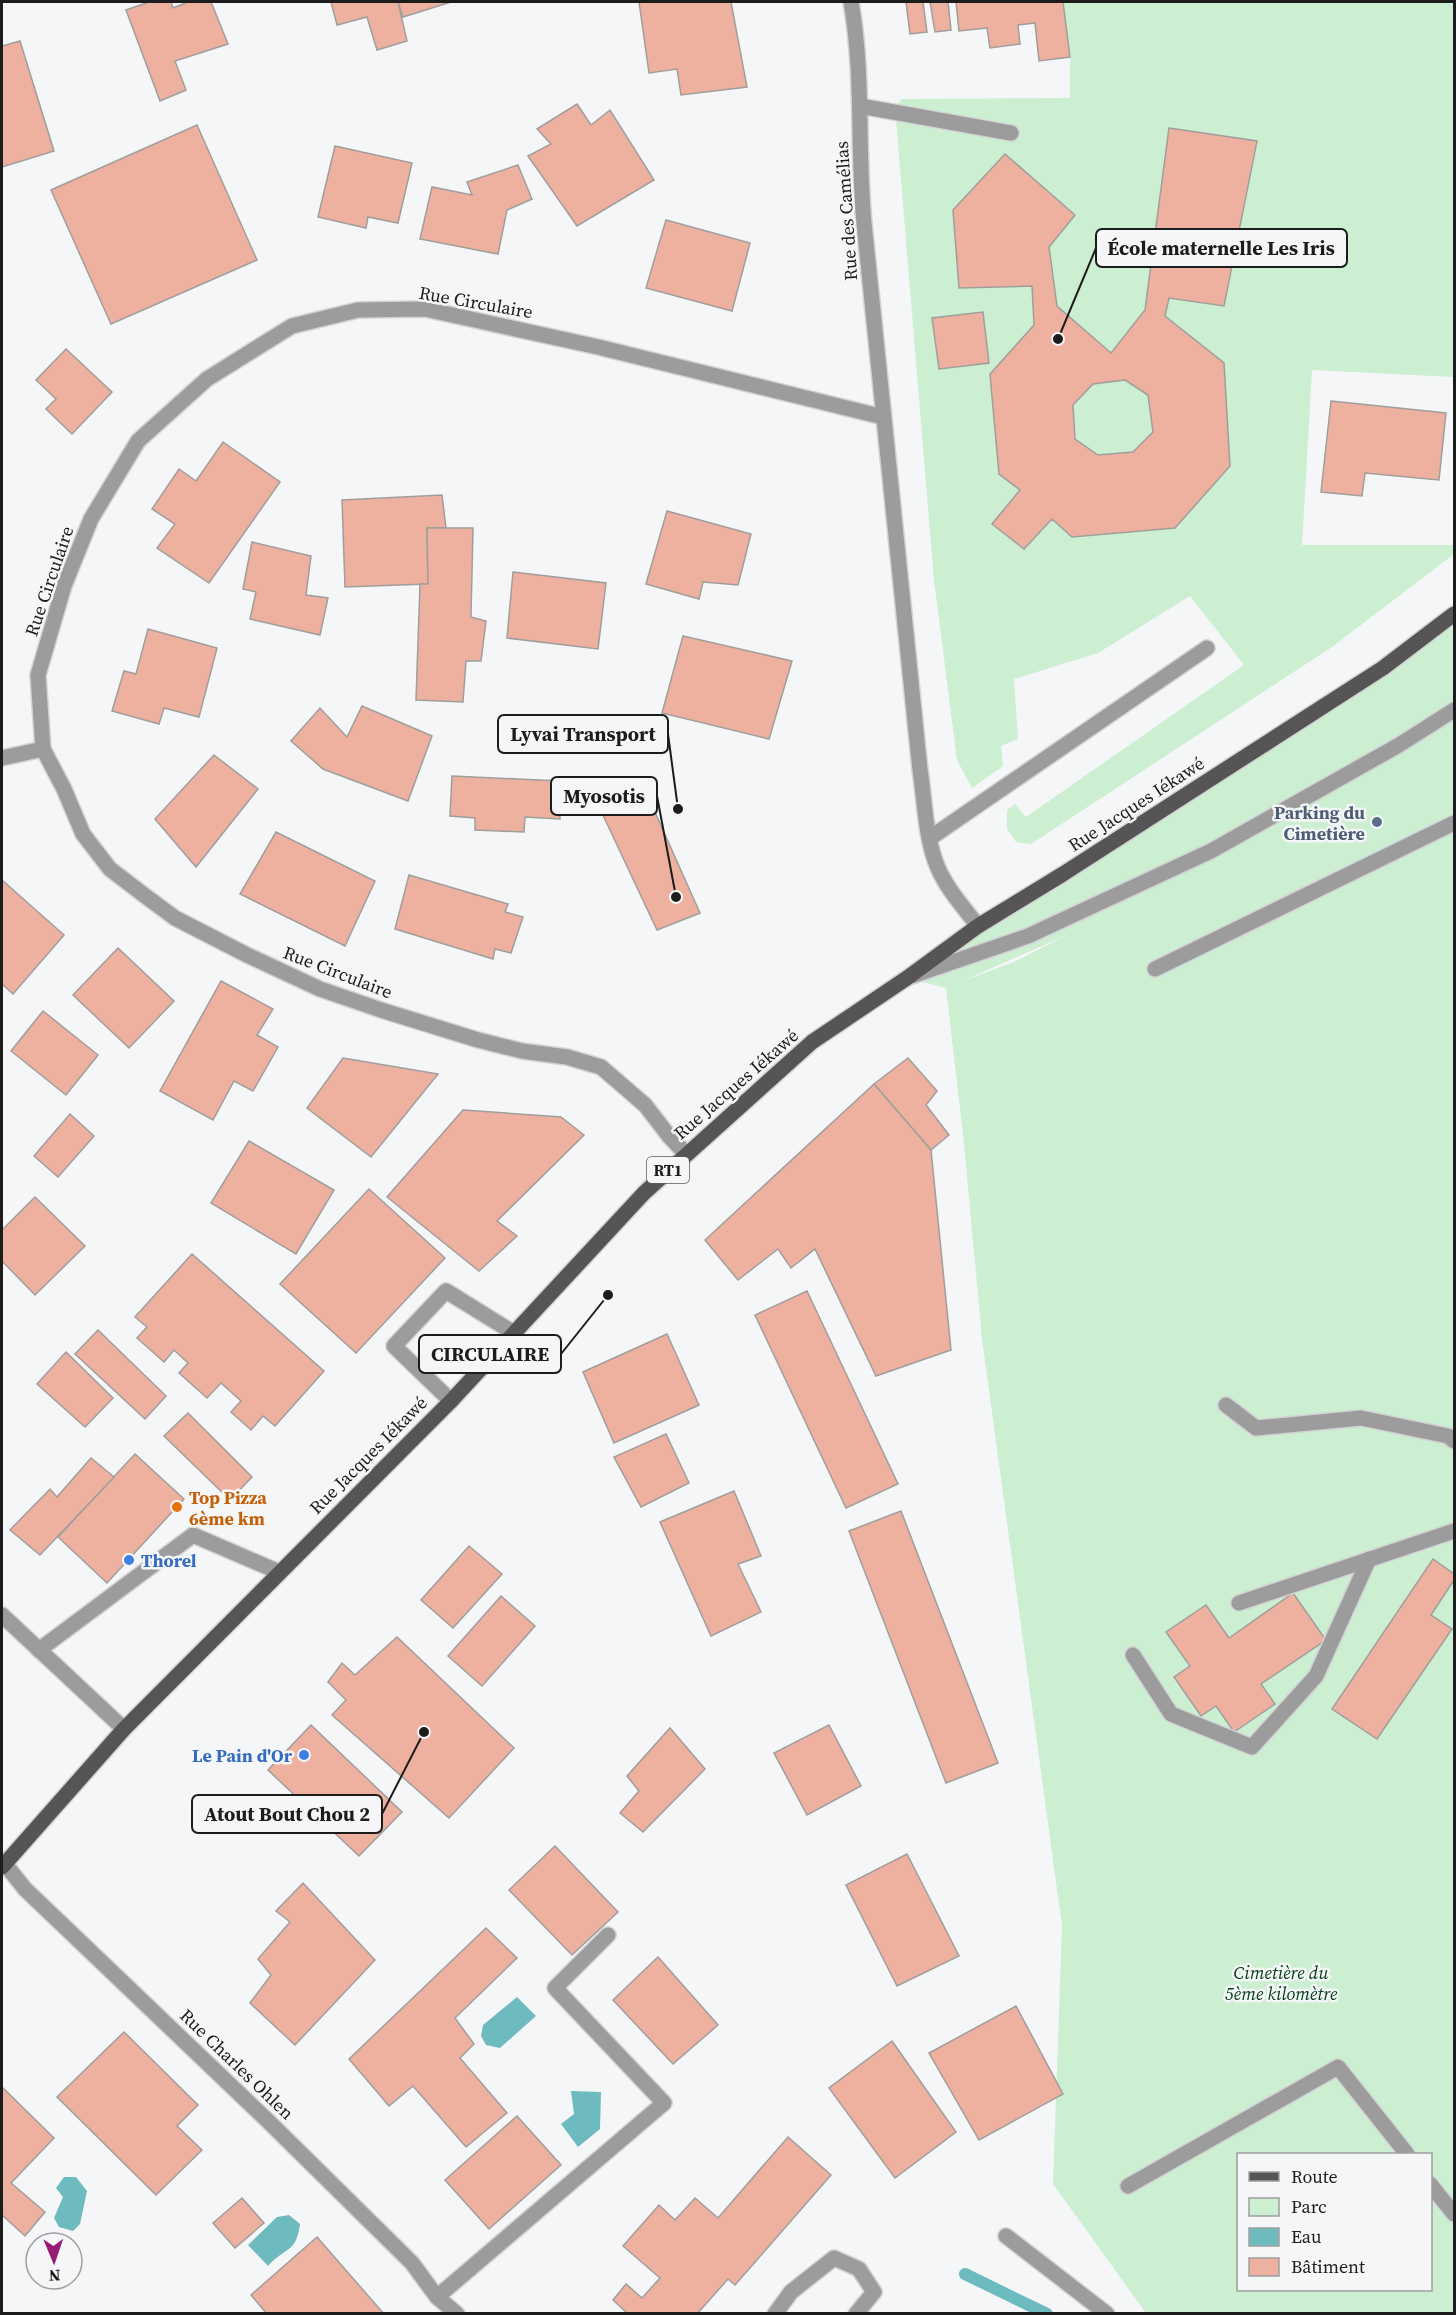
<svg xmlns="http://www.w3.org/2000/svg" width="1456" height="2315" font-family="'Source Serif 4',serif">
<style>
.green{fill:#cceed1;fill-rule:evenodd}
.water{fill:#6ebbbf}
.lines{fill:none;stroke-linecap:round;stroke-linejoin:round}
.stream{stroke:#6ebbbf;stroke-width:12}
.building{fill:#eeb19f;stroke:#a09e9d;stroke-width:1.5;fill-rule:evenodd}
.service-casing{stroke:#d2d3d5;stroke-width:18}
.minor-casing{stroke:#d2d3d5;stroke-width:18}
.primary-casing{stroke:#d2d3d5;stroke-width:18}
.service{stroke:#9d9c9c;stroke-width:15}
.minor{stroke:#9d9c9c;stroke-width:15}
.primary{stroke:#565454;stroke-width:15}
.service-dot{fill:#5c6f8a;stroke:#f5f6f8;stroke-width:2}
.food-dot{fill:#e8710a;stroke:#f5f6f8;stroke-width:2}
.shop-dot{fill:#3f7fe0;stroke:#f5f6f8;stroke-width:2}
.labels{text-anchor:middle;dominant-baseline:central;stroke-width:5;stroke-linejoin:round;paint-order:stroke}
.shield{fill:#f5f6f8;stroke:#5d5d5f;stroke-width:1.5}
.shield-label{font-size:16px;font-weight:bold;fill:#1c1c1d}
.street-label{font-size:18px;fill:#1c1c1d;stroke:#f5f6f8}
.service-label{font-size:18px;font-weight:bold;fill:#4e5e75;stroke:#f5f6f8;text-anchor:end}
.food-label{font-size:18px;font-weight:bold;fill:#c56008;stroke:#f5f6f8;text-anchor:start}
.shop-label{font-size:18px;font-weight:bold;fill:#366cbe;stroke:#f5f6f8;text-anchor:start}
.park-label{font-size:18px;font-style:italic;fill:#013b16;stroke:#f5f6f8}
.leader{fill:none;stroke:#1c1c1d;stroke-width:2}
.callout-dot{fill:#1c1c1d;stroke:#f5f6f8;stroke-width:2}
.callout{fill:#f5f6f8;stroke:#1c1c1d;stroke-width:2}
.callout-label{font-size:20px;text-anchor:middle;font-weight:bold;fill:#1c1c1d}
</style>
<rect width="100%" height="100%" fill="#f5f6f8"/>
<g class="green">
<path d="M1063,2H1454V377L1312,370L1302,545H1454V554L1332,647L1031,844L1016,842L1007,829V810L1015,804L1026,817L1244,665L1190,596L1098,653L1014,679L1018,739L1001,746L1003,766L972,788L957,760L934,580L895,107L902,99L1070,98V57ZM1169,128L1257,141L1224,305L1169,298L1165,316L1224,364L1230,466L1175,528L1072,537L1052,519L1023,549L992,524L1020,490L999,474L990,374L1034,325L1032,286L959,288L953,210L1005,154L1075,215L1049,247L1057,306L1111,353L1145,310Z"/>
<path d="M1125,380L1148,395L1153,432L1133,452L1098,455L1075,439L1073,405L1093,384Z"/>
<path d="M1454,614V2313H1146L1053,2184L1062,1926L982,1339L964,1143L946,988L907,978ZM1067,935L1014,962L960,982ZM1238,2154H1430V2290H1238Z"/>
</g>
<g class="water">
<path d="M517,1997L536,2016L500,2048L486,2045L481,2036L483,2025Z"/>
<path d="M571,2091L601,2092L600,2129L578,2147L561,2124L574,2114Z"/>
<path d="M64,2177H76L87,2191L80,2224L73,2231L59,2227L54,2218L63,2197L56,2188Z"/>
<path d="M289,2215L300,2224C296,2254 286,2246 268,2266L248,2245L277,2217Z"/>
</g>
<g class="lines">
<path class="stream" d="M965,2274L1047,2314"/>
</g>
<g class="building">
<path d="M149,2H171L173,8L188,2H211L228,44L175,61L186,90L160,101L126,10Z"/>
<path d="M331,2H398L407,41L377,50L367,17L337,25Z"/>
<path d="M398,2H451L403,17Z"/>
<path d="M639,2H731L747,87L681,95L677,69L649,73Z"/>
<path d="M906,2H923L927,32L910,34Z"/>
<path d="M930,2H948L951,30L935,32Z"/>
<path d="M956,2H1063L1070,57L1039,61L1035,23L1018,25L1020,44L990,48L987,28L959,31Z"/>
<path d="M20,41L54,151L2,167V46Z"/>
<path d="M577,104L591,125L610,110L654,180L577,226L528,156L551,144L537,129Z"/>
<path d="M197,125L257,260L111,324L51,190Z"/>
<path d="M1169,128L1257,141L1224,306L1169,298L1165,316L1224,363L1230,466L1175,528L1072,537L1052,519L1024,549L992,524L1020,490L999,474L990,374L1034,325L1032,286L959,288L953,210L1005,154L1075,215L1049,247L1057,306L1111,353L1145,310ZM1125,380L1148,395L1153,432L1133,452L1098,455L1075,439L1073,405L1093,384Z"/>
<path d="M335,146L412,163L398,223L368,217L366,228L318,217Z"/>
<path d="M518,165L532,199L507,210L498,254L420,239L432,187L472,195L467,182Z"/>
<path d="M666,220L750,243L732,311L646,288Z"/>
<path d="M983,312L989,363L939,369L932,318Z"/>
<path d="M66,349L112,392L72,434L46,409L56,399L36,380Z"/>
<path d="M1331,401L1446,413L1439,480L1365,473L1362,496L1321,492Z"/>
<path d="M223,442L280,482L209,583L157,548L175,524L152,509L179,469L196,481Z"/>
<path d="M442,495L446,528H427L428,584L345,587L342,500Z"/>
<path d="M667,511L751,534L738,585L703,582L699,599L646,584Z"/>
<path d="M427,528H473L471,617L486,621L481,661H466L463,702L416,700L420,584H428Z"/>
<path d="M252,542L311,556L306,595L328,598L320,635L250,619L256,592L243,589Z"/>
<path d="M513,572L606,583L598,649L507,638Z"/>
<path d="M148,629L217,648L199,717L164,708L159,724L112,711L124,671L136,674Z"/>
<path d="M683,636L792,661L769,739L662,713Z"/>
<path d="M362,706L432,736L408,801L323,769L291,741L320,708L347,737Z"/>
<path d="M214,755L258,789L196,867L155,819Z"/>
<path d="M452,776L560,781V819L525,817L524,832L475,830V818L450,816Z"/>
<path d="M646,792L700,913L657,930L601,811Z"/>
<path d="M276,832L375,881L345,946L240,894Z"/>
<path d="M409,875L508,904L505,912L523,917L511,953L495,949L493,959L395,929Z"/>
<path d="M2,880L64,935L13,994L2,984Z"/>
<path d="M118,948L174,1001L129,1048L73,995Z"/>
<path d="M221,981L273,1009L257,1035L278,1047L253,1091L234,1081L213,1120L160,1091Z"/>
<path d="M43,1011L98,1055L66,1095L11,1051Z"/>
<path d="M343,1058L438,1074L371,1157L307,1108Z"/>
<path d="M908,1058L937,1091L926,1105L949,1135L931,1150L874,1084Z"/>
<path d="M874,1084L931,1150L951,1350L876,1376L815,1249L791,1268L778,1249L738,1280L705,1240Z"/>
<path d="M463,1110L561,1117L584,1135L497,1221L517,1236L479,1271L387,1197Z"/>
<path d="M70,1114L94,1136L58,1177L34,1156Z"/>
<path d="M249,1141L334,1190L296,1254L211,1203Z"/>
<path d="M369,1189L445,1258L356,1353L280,1284Z"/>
<path d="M35,1197L85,1246L35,1295L2,1261V1230Z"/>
<path d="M192,1254L324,1371L275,1426L263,1416L251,1430L231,1412L241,1401L221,1383L207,1398L179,1373L188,1363L174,1350L164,1362L137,1338L147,1327L135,1317Z"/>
<path d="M807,1291L898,1484L846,1508L755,1315Z"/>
<path d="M98,1330L166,1396L145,1419L75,1354Z"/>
<path d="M667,1334L699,1405L614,1443L583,1372Z"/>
<path d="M66,1352L113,1398L85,1427L37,1384Z"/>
<path d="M188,1413L252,1477L230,1500L164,1436Z"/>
<path d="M666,1434L689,1483L641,1507L614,1457Z"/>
<path d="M135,1454L184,1499L107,1583L58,1537Z"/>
<path d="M91,1458L114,1477L40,1555L10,1530L50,1489L57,1497Z"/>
<path d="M734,1491L761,1556L738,1564L761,1612L711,1636L660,1522Z"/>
<path d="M901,1511L998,1763L946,1783L849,1531Z"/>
<path d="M469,1546L502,1574L453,1628L421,1600Z"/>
<path d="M1433,1559L1454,1574V1580L1431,1615L1452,1629L1377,1739L1332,1709Z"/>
<path d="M1293,1593L1326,1640L1261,1684L1275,1704L1234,1732L1216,1706L1201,1716L1174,1677L1190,1666L1166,1632L1206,1605L1229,1638Z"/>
<path d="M501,1596L535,1626L482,1686L448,1656Z"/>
<path d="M397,1637L514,1748L449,1818L332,1715L346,1700L328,1682L342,1663L355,1675Z"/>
<path d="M311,1725L402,1812L359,1856L268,1770Z"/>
<path d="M829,1725L861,1786L807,1815L774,1753Z"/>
<path d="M670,1728L705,1769L643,1832L620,1813L639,1791L627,1776Z"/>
<path d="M555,1846L618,1912L572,1955L509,1890Z"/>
<path d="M907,1854L959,1956L897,1986L846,1885Z"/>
<path d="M303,1883L375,1960L295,2045L250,2003L271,1975L258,1959L290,1922L276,1911Z"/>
<path d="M486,1928L517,1958L455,2018L474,2044L460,2058L507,2113L466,2147L413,2086L389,2106L349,2059Z"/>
<path d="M658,1957L718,2025L673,2064L613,2000Z"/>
<path d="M1016,2006L1063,2094L979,2140L929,2053Z"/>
<path d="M124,2032L198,2105L177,2126L202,2150L156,2195L57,2097Z"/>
<path d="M892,2041L956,2132L895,2178L829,2088Z"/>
<path d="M2,2087L54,2138L11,2183L45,2212L25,2236L2,2215Z"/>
<path d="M517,2116L561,2165L489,2229L445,2180Z"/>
<path d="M788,2137L831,2175L735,2285L728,2279L697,2314H628L613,2300L626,2284L642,2298L660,2278L623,2246L659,2205L675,2220L695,2198L718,2218Z"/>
<path d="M242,2198L264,2223L235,2248L213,2223Z"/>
<path d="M317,2237L384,2314H267L251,2295Z"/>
</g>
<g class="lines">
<defs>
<g id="service">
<path d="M860,106L1011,133"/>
<path d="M930,838L1207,648"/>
<path d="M1155,969L1454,823"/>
<path d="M912,976L1028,936L1211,851L1399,745L1454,710"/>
<path d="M451,1401L394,1346L446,1291L514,1333"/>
<path d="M1226,1405L1256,1428L1361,1418L1448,1436L1454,1441"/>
<path d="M1239,1603L1454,1531"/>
<path d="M39,1650L193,1535L279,1572"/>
<path d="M1133,1655L1171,1714L1252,1747L1316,1676L1369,1559"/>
<path d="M1430,2184L1454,2214"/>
<path d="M1128,2186L1338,2067L1407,2154"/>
<path d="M1006,2236L1107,2314"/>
<path d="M437,2297L664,2103L555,1988L608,1935"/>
</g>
<g id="minor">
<path d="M851,2C864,75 857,150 864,223C882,406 903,588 920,770C925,801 925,838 938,868C947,889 964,908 978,926"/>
<path d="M2,758L43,749"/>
<path d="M686,1154L669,1136L645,1105L601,1067L567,1057L522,1051L478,1040L381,1010L320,989L247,955L175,918L144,895L110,869L83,834L64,789L43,749L38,675L64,586L91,519L138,441L207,379L292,326L358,310L425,309L598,347L883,417"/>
<path d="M2,1615L124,1729"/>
<path d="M5,1864L25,1889L268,2121L412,2263L437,2297L457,2314"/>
<path d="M775,2314L791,2292L834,2258L859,2269L874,2292L856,2314"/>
</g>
<path id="primary" d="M2,1867L124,1729L451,1401L644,1193L812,1042L907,978L978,926L1063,874L1383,668L1454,614"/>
</defs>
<use href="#service" class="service-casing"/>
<use href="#minor" class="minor-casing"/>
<use href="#primary" class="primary-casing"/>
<use href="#service" class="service"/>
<use href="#minor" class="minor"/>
<use href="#primary" class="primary"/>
</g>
<circle class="service-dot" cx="1377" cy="822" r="6"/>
<circle class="food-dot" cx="177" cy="1507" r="6"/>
<g class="shop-dot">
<circle cx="129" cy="1560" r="6"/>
<circle cx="304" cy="1755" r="6"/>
</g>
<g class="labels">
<rect class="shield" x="647" y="1157" width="42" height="26" rx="4.5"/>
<g class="shield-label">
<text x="668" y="1170">RT1</text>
</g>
<g class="street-label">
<text transform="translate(846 211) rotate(-94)">Rue des Camélias</text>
<text transform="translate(476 302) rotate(10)">Rue Circulaire</text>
<text transform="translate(49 581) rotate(-71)">Rue Circulaire</text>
<text transform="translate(1136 804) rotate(-33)">Rue Jacques Iékawé</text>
<text transform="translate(338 972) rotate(21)">Rue Circulaire</text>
<text transform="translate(736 1084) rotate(-41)">Rue Jacques Iékawé</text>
<text transform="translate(368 1455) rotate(-45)">Rue Jacques Iékawé</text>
<text transform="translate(237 2064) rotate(44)">Rue Charles Ohlen</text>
</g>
<g class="service-label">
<text x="1365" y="812">Parking du<tspan x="1365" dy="21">Cimetière</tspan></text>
</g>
<g class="food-label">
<text x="189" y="1497">Top Pizza<tspan x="189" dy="21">6ème km</tspan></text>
</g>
<g class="shop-label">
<text x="141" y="1560">Thorel</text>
<text x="292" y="1755" text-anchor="end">Le Pain d'Or</text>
</g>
<g class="park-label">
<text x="1281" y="1972">Cimetière du<tspan x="1281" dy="21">5ème kilomètre</tspan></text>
</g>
</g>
<path class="leader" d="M1058 339L1096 248M678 809L668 734M676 897L657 796M608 1295L561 1354M424 1732L382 1814"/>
<g class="callout-dot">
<circle cx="1058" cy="339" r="6"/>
<circle cx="678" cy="809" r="6"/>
<circle cx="676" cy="897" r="6"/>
<circle cx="608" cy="1295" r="6"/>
<circle cx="424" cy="1732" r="6"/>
</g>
<g class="callout">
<rect x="1096" y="229" width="251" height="38" rx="6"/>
<rect x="498" y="715" width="170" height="38" rx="6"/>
<rect x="551" y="777" width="106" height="38" rx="6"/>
<rect x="419" y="1335" width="142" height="38" rx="6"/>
<rect x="192" y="1795" width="190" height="38" rx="6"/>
</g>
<g class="callout-label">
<text x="1221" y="255">École maternelle Les Iris</text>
<text x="583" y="741">Lyvai Transport</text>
<text x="604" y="803">Myosotis</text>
<text x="490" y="1361">CIRCULAIRE</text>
<text x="287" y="1821">Atout Bout Chou 2</text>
</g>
<rect width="1456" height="2315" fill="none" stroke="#1c1c1d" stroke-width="6"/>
<rect x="1237" y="2153" width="195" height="138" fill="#f5f6f8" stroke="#9e9fa0" stroke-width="1.5"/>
<rect x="1249" y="2172" width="30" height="9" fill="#565454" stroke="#9e9fa0" stroke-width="1.5"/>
<text x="1291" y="2183" font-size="18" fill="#1c1c1d">Route</text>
<rect x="1249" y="2198" width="30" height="18" fill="#cceed1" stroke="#9e9fa0" stroke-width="1.5"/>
<text x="1291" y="2213" font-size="18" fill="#1c1c1d">Parc</text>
<rect x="1249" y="2228" width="30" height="18" fill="#6ebbbf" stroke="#9e9fa0" stroke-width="1.5"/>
<text x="1291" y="2243" font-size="18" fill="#1c1c1d">Eau</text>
<rect x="1249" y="2258" width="30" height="18" fill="#eeb19f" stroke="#9e9fa0" stroke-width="1.5"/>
<text x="1291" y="2273" font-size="18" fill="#1c1c1d">Bâtiment</text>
<g transform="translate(54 2261) rotate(178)"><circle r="28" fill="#f5f6f8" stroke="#9e9fa0" stroke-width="1.5"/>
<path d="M0-4.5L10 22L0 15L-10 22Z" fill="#961b75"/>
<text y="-9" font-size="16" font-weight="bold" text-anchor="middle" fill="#1c1c1d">N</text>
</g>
</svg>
